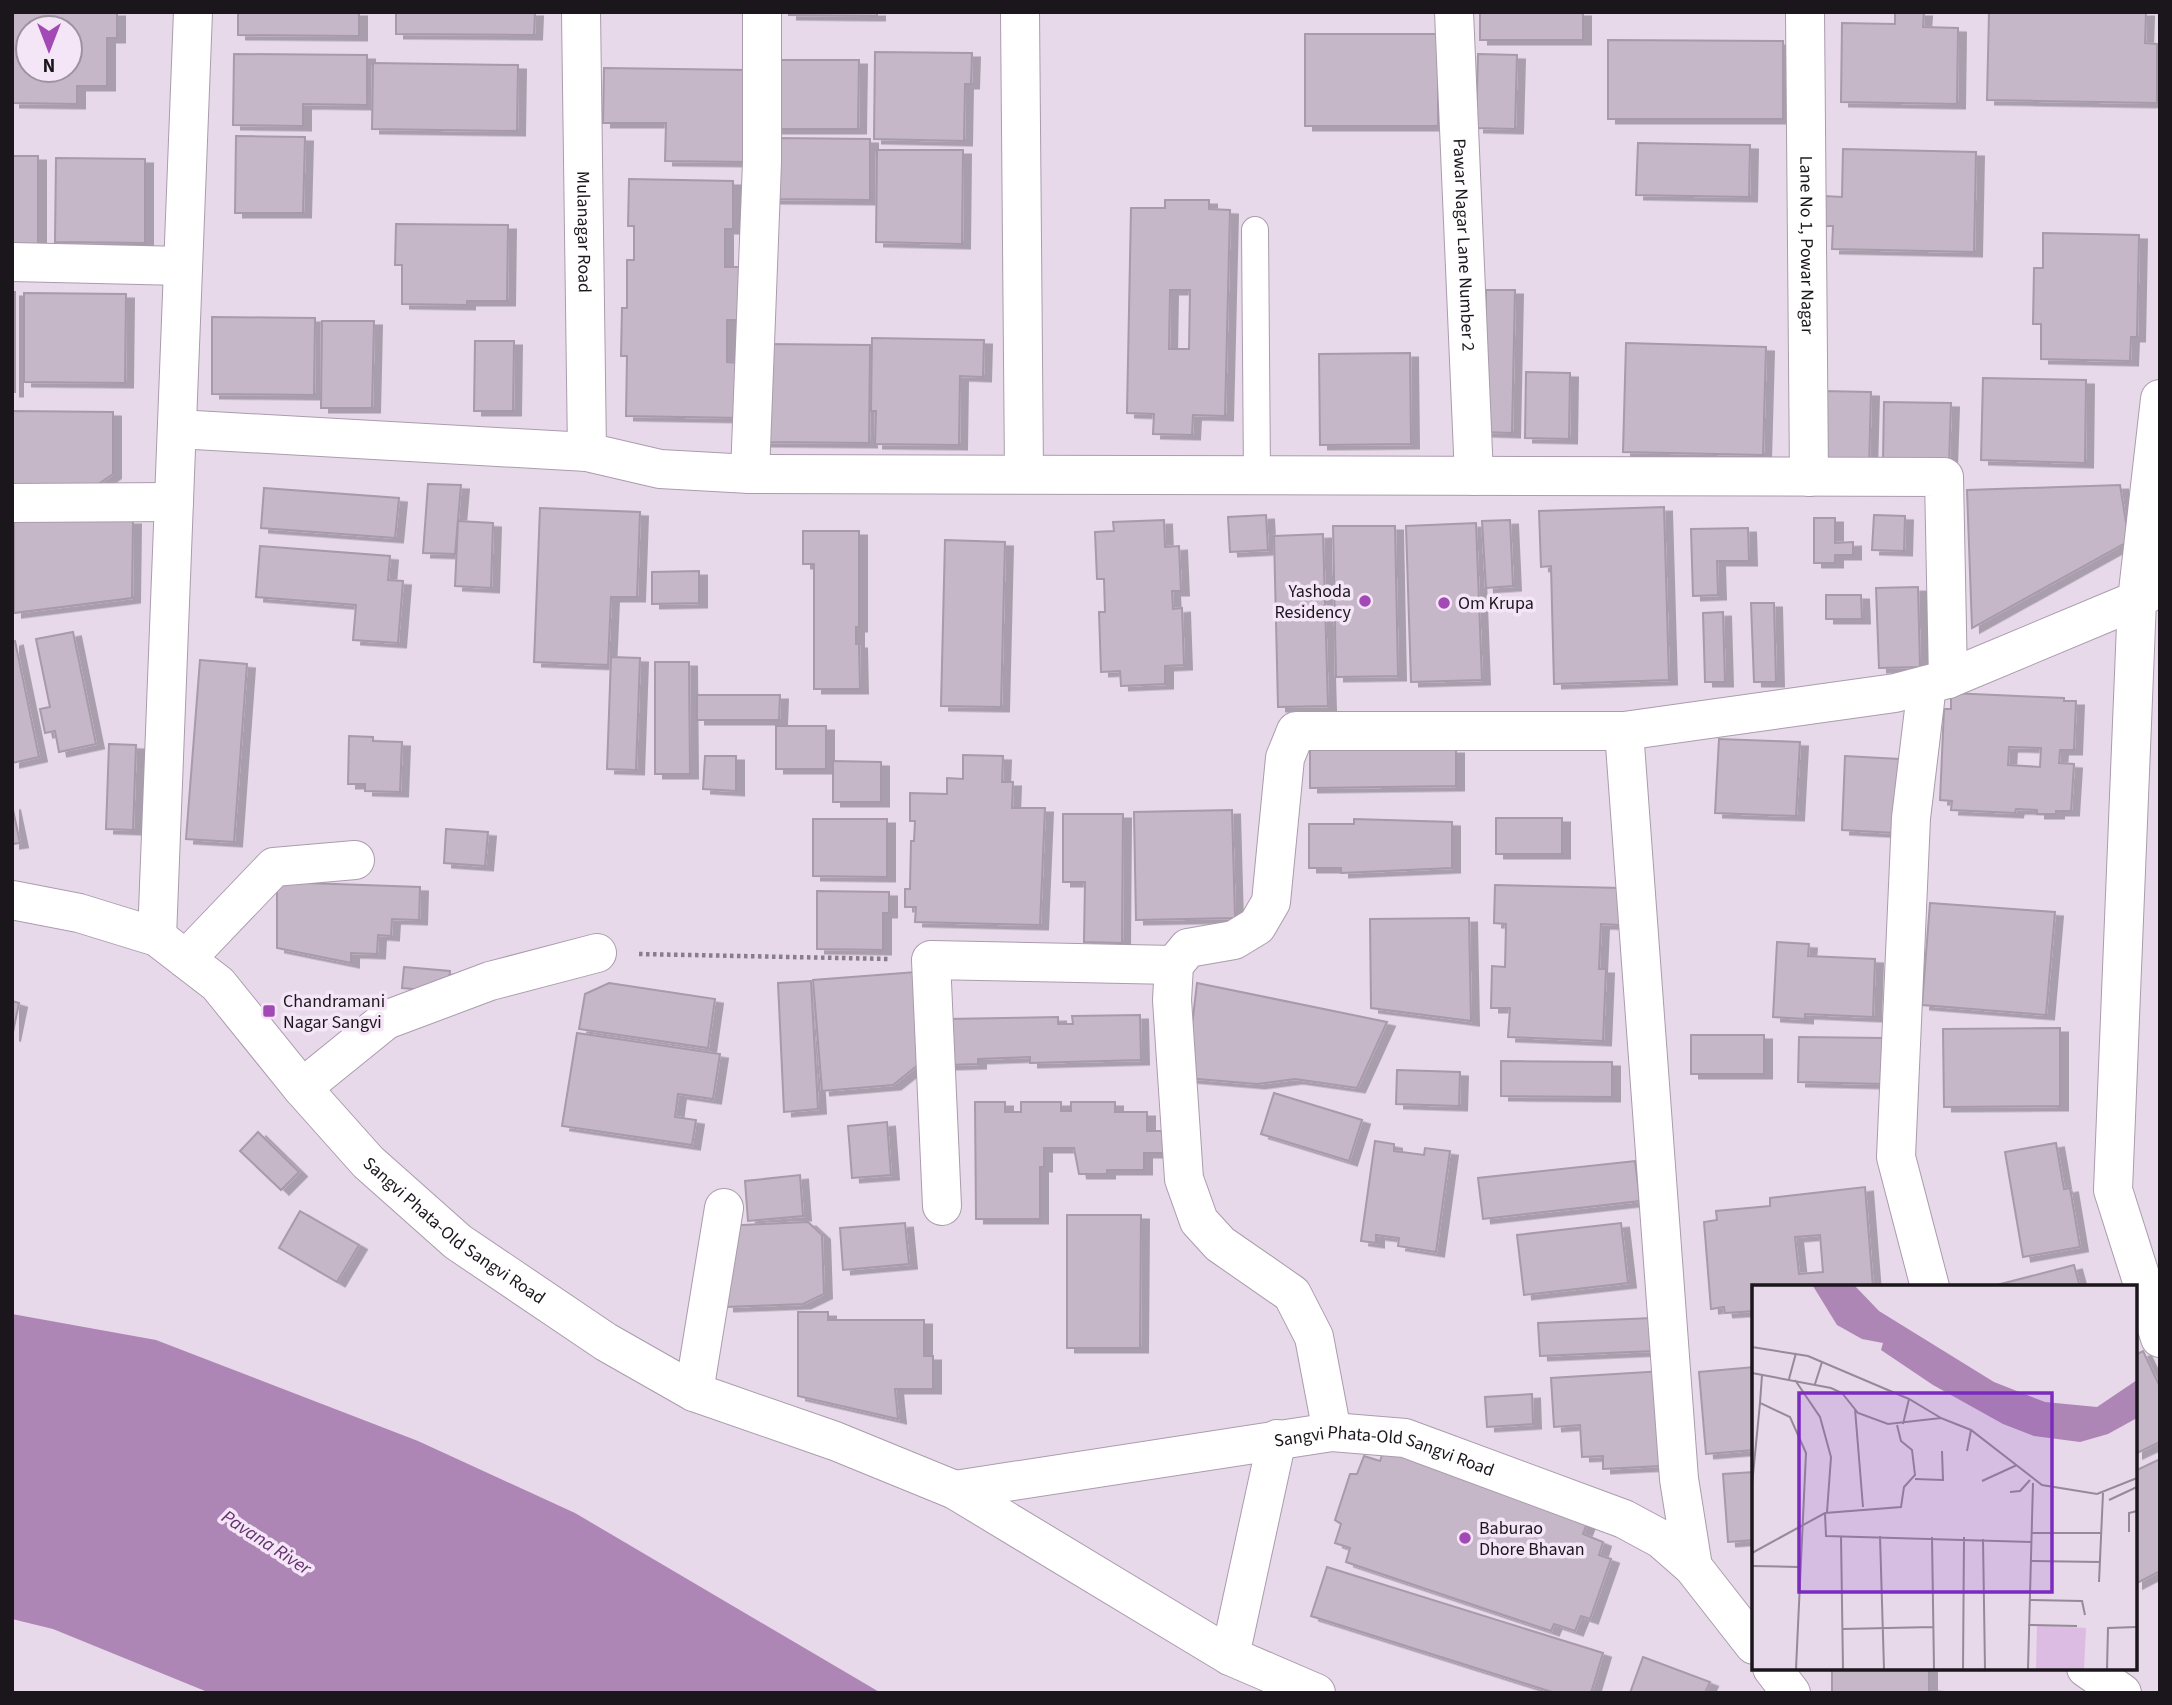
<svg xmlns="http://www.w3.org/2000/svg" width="2172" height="1705" font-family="'Source Sans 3',sans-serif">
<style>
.water{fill:#ae86b6}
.building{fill:#c5b7c8;stroke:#a89aaa;stroke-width:2;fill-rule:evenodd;filter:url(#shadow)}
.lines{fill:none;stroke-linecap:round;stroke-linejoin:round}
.lane-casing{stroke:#aa9cad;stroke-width:28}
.street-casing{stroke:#aa9cad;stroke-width:40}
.secondary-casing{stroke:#aa9cad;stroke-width:40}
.path{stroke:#887e8a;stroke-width:4.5;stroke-dasharray:3.5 3.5;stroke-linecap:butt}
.lane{stroke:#fff;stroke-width:26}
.street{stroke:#fff;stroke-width:38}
.secondary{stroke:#fff;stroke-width:38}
.poi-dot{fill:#a349b5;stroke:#f4e5f7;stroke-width:2.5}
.labels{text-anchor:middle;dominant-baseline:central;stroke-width:7;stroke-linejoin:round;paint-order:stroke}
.street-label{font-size:18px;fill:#1b161c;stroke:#f4e5f7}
.poi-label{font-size:18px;fill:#1b161c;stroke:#f4e5f7;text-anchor:start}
.water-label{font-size:19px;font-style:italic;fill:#63306d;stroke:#f4e5f7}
.inset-road{fill:none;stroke:#958a98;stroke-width:2}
.view{fill:#7b2cbf;fill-opacity:0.15;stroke:#7b2cbf;stroke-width:3.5}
.inset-edge{fill:none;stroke:#1b161c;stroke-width:3.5}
</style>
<defs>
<filter id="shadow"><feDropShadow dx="8" dy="4.5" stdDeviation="0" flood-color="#0004"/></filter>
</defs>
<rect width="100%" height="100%" fill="#e7d8ea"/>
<path class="water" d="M12,1314L156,1340L418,1441L575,1513L881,1693H210L53,1629L12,1619Z"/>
<g class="building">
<path d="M12,12H117V38H107V86H77V104L12,103ZM28,28H70V70H28Z"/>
<path d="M238,12H359V36L238,35Z"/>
<path d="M396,12H535L534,35L396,34Z"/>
<path d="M789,12H877V16L789,15Z"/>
<rect x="1480" y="12" width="103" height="28"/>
<path d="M1895,12H1924L1923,27L1958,28L1957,104L1841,102L1842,23L1895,24Z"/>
<path d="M1989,12H2146L2145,43L2157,44V103L1987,100Z"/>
<rect x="1305" y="34" width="133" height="92"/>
<path d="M1608,40L1783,41V119H1608Z"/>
<path d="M875,52L972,53L971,84H965L964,141L874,139Z"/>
<path d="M234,54L367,55V105L303,104V126L233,125Z"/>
<path d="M1478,54L1517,55L1515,129L1476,128Z"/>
<path d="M777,60H859L858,129H775Z"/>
<path d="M373,63L518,65L517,131L372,129Z"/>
<path d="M604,68L747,70L748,162L665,161L666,123H603Z"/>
<path d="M236,136L305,137L303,213H235Z"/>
<path d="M773,138L870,139V200L772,199Z"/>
<path d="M1638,143L1750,145L1749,197L1636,195Z"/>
<path d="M1843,149L1976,152L1974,252L1832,249L1833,226H1825V196L1842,197Z"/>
<path d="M877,150H963L962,244L876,242Z"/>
<rect x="12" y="156" width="26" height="90"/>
<path d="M56,158L145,159V243L55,242Z"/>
<path d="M629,179L733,181V229H725V267H742L741,320H727V362L741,363L740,418L626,416L627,356H621L622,308H627V260H634V226H628Z"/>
<path d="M1165,200H1209V209L1230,210L1225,416L1193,415L1192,435L1153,434L1154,414L1127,413L1131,208H1165ZM1170,290H1190L1189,349H1169Z"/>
<path d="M396,224L508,225L507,301H467V305L402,304V265H395Z"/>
<path d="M2043,233L2139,235L2137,337H2131L2130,361L2041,359V324H2033L2034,268H2043Z"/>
<path d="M1486,290H1515L1512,433L1483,432Z"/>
<rect x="12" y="292" width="3" height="100"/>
<path d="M24,293L126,294L125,383L24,382Z"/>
<path d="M212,317L315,318L314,395L212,394Z"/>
<path d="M322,321H374L372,408H321Z"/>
<path d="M872,338L984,340L983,377L960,376L959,445L875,444L876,411H871Z"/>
<path d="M475,341H514L513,411H474Z"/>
<path d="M1626,343L1766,347L1763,455L1623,452Z"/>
<path d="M765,344L870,345L869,443L764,442Z"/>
<path d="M1410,353L1411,444L1320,445L1319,354Z"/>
<path d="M1526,372L1570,373L1569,439L1525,438Z"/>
<path d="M1983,378L2086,380L2085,463L1981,460Z"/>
<path d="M1822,391L1871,392L1869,466L1821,465Z"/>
<path d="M1884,402L1951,403L1949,463L1883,461Z"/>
<path d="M12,411L113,412V474L84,494H12Z"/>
<path d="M428,484L461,485L455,554L423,553Z"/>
<path d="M2120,485L2129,541L1972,628L1967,490Z"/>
<path d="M264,488L399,498L395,538L261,528Z"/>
<path d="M1664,507L1669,680L1554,684L1551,566L1541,567L1539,511Z"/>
<path d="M540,508L640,512L637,597H611L608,665L534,662Z"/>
<path d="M1266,515L1268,550L1230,552L1228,517Z"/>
<path d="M1874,515L1905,516L1904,551L1872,550Z"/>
<path d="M1814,518H1835V543L1853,542V555H1835V563H1814Z"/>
<path d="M14,520H133L132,598L14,613Z"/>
<path d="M1164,520L1165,547L1179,546L1181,591H1172L1173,609L1182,608L1184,665L1165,666V684L1121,686L1120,671L1101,672L1099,612H1105L1104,579H1097L1095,532L1114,531L1113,522Z"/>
<path d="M1510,520L1513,586L1486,588L1482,521Z"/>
<path d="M458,521L493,523L491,588L455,586Z"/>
<path d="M1476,523L1482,680L1411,682L1406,526Z"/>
<path d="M1333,526H1395L1398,676L1336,677Z"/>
<path d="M1748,528L1749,561H1717L1718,595L1693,596L1691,529Z"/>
<path d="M803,531H859V627H856V644H859L860,689H814V564H803Z"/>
<path d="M1323,534L1328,706L1278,707L1274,536Z"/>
<path d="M945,540L1005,542L1001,707L941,706Z"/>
<path d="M260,546L390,556L388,580L403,581L398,643L353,640L356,605L256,597Z"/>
<path d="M699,571V603L652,604V572Z"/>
<path d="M1918,587L1920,667L1879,668L1876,588Z"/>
<path d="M1826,595H1861L1862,619H1826Z"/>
<path d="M1751,603H1774L1776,682H1754Z"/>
<path d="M1723,612L1725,682H1705L1703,613Z"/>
<path d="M73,632L96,744L59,752L55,731L45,733L40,709L50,707L36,639Z"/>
<path d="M15,641L39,757L12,763V642Z"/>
<path d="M611,657L640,658L636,770L607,769Z"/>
<path d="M200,660L247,664L234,842L186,839Z"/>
<path d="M655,662H689L690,774H655Z"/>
<path d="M1951,693L2064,698V701H2076L2074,750H2060L2059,763L2074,764L2071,811H2056V814H2037V810L2016,809L2015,813L1951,810L1952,801L1940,800L1944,709H1951ZM2009,747L2041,748L2040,767L2008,765Z"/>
<path d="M697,695H780L779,720H697Z"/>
<rect x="776" y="726" width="50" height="43"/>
<path d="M349,736L373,737V741L402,742L400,792L365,791V784H348Z"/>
<path d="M1719,739L1800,742L1796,816L1715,813Z"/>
<path d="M109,744L136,745L133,830L106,829Z"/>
<path d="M1456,749V786L1310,788V750Z"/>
<path d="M963,755L1003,756L1002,782H1013L1012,808H1045L1040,925L915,922L916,907H905V889H910L911,841H914L915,821H910V793L947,794V778L963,779Z"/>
<path d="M705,756H736V791L703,789Z"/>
<path d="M1845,756L1899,759L1896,833L1842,830Z"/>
<path d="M833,761L881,762V802H833Z"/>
<path d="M12,805L20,843L12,844Z"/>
<path d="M1232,810L1235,918L1136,920L1134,812Z"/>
<path d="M1063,814H1123L1122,943L1084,942L1085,882H1063Z"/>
<rect x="1496" y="818" width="66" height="36"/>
<path d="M813,819H887V877L813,876Z"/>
<path d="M1354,819L1452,822V868L1341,873V868H1309V824H1354Z"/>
<path d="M446,829L488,832L485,866L444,863Z"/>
<path d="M277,882L420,887L419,920L392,919L391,936L378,935L377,954L351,953V963L277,948Z"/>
<path d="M1495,885L1621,888L1620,925L1601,924L1599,969H1606L1603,1041L1508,1037L1510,1008H1491L1492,966L1505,967L1506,924L1494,923Z"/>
<path d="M817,891L889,892V913H883V950L817,949Z"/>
<path d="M1930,903L2055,912L2046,1015L1922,1005Z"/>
<path d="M1469,918L1471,1021L1371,1008L1370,919Z"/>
<path d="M1777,942L1809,944L1808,956L1875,959L1873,1017L1805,1014V1019L1773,1017Z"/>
<path d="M404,967L450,971L448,992L402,988Z"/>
<path d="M916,972L923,1061L893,1085L822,1091L813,980Z"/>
<path d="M811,981L818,1109L784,1112L778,983Z"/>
<path d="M609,983L715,999L708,1048L579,1029L585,994Z"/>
<path d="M1197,983L1387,1022L1357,1088L1295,1079L1257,1084L1186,1078Z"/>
<path d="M12,1001L19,1003L12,1037Z"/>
<path d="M1140,1015L1141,1060L1030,1063V1057L978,1059V1064L948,1065L947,1019L1058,1017V1024H1073L1072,1016Z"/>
<path d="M2060,1028V1106L1944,1107L1943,1029Z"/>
<path d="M577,1033L720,1054L713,1099L678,1094L675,1117L696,1120L692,1145L562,1126Z"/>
<rect x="1691" y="1035" width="73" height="39"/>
<path d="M1799,1037L1884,1038L1883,1084L1798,1082Z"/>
<path d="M1501,1061L1612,1062V1097L1501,1096Z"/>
<path d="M1397,1070L1460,1072L1459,1106L1396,1104Z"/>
<path d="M1274,1093L1362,1120L1349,1161L1261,1134Z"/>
<path d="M975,1102H1005V1112H1021V1102H1061V1111H1071V1102H1115V1112H1147V1131H1171V1153H1144V1170H1107V1174H1079L1074,1148H1044V1167H1040V1219H976Z"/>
<path d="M887,1122L891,1175L852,1178L848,1126Z"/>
<path d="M258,1132L299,1172L281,1190L240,1151Z"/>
<path d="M1375,1141L1394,1144V1151L1424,1155L1425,1148L1450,1151L1436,1252L1398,1246L1399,1238L1376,1235V1243L1361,1241Z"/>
<path d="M2056,1143L2064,1189L2070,1188L2080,1247L2023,1257L2005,1152Z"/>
<path d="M1635,1161L1640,1201L1483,1219L1478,1178Z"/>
<path d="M800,1175L803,1216L748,1221L745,1181Z"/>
<path d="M1865,1187L1873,1287H1754V1311L1725,1313L1724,1307L1711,1309L1704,1222L1717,1220L1716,1211L1770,1206V1198ZM1820,1235L1823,1272L1799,1274L1795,1237Z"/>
<path d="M300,1211L359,1245L337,1282L279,1248Z"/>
<path d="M1067,1215H1141L1140,1348H1067Z"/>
<path d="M808,1222L822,1235L824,1294L803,1304L726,1307L722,1226Z"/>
<path d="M905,1223L909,1264L843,1270L840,1228Z"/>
<path d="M1621,1223L1628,1283L1524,1295L1517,1235Z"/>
<path d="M2074,1265L2080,1287H1989Z"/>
<path d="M798,1312H828V1320H924V1356H933V1389H895L898,1419L798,1396Z"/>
<path d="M1652,1318L1653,1351L1540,1356L1538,1323Z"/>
<path d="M2143,1351L2160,1387V1442L2135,1454V1355Z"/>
<path d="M1754,1367V1450L1706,1454L1699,1372Z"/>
<path d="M1663,1371L1661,1466L1603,1469V1456L1582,1457L1580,1425L1554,1427L1551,1378Z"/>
<path d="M1532,1394L1533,1424L1487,1427L1485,1397Z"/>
<path d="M1385,1447L1589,1518L1583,1534L1603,1542L1599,1555L1611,1559L1590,1619L1581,1616L1575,1631L1554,1624L1551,1631L1346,1562L1350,1548L1335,1543L1341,1524L1335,1520L1350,1474H1357L1364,1456L1380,1461Z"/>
<path d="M2160,1459V1576L2158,1572L2135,1584V1471Z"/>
<path d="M1754,1472V1540L1728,1542L1723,1474Z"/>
<path d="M1327,1567L1603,1653L1591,1693H1555L1311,1616Z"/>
<path d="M1643,1657L1710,1682L1705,1693H1630Z"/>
<path d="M1832,1668H1929V1691L1960,1693H1832Z"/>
</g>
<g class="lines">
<defs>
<path id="lane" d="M1255,230L1257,475"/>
<g id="street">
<path id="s1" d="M581,12L587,452"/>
<path d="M1020,12L1024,474"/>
<path id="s2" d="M1454,12L1474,476"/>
<path id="s3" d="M1805,12L1809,477"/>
<path d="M12,262L183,266"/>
<path d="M177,429L587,452L660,469L750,474L1944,477L1948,679"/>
<path d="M750,474L762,162V12"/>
<path d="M12,503L174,502"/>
<path d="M1927,685L1911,818L1896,1157L1930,1287"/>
<path d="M1624,731L1679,1479L1693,1567"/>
<path d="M157,937L193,12"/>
<path d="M186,959L274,867L355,860"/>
<path d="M302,1088L386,1020L490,981L597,953"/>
<path d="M942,1206L931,960L1174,965"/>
<path d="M694,1392L724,1208"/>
<path d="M1332,1432L1314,1337L1292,1294L1220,1244L1199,1221L1184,1179L1172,1000L1174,965L1188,948L1234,940L1257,926L1271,902L1285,758L1296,731H1624L1895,693L1948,679L2137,600L2160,399"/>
<path d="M2086,1668L2122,1693"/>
</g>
<g id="secondary">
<path d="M2160,586L2137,600L2113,1190L2160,1338"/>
<path id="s4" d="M12,900L79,913L157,937L218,984L302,1088L368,1162L458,1242L606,1342L694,1392L835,1441L955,1490L1230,1656L1316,1693"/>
<path id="s5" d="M955,1490L1332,1432L1405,1438L1624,1519L1661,1539L1693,1567L1754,1645"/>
<path d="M1230,1656L1277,1439"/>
<path d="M1772,1668L1791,1693"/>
</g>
</defs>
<use href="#lane" class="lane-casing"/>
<use href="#street" class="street-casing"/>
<use href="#secondary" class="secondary-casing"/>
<path class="path" d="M639,954L890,959"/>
<use href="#lane" class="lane"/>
<use href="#street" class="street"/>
<use href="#secondary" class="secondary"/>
</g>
<g class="poi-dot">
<circle cx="1365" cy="601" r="7"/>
<circle cx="1444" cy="603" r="7"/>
<rect x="262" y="1004" width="14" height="14" rx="3.5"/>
<circle cx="1465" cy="1538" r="7"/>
</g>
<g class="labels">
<g class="street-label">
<text stroke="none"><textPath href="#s1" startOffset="220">Mulanagar Road</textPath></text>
<text stroke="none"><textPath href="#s2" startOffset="233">Pawar Nagar Lane Number 2</textPath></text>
<text stroke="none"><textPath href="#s3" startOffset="233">Lane No 1, Powar Nagar</textPath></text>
<text stroke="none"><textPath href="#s4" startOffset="570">Sangvi Phata-Old Sangvi Road</textPath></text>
<text stroke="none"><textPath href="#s5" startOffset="436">Sangvi Phata-Old Sangvi Road</textPath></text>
</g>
<g class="poi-label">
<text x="1351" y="591" text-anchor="end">Yashoda<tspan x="1351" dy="21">Residency</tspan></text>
<text x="1458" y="603">Om Krupa</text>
<text x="283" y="1001">Chandramani<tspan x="283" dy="21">Nagar Sangvi</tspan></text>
<text x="1479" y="1528">Baburao<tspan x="1479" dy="21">Dhore Bhavan</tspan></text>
</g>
<g class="water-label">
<text transform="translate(266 1543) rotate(33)">Pavana River</text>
</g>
</g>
<g transform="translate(1752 1285)">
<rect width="385" height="385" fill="#e7d8ea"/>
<path d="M285,340L334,343L332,384H284Z" fill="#ddbce4"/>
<path d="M61,1H103L127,26L242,97L293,117L345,122L385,95V133L356,149L328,157L282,151L251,139L181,100L129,65L131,58L110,54L85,40Z" fill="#ae86b6"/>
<path class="inset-road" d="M0,62L56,71L157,114L189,133M0,88L79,103L90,108L106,128L136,139L189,133L219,145L290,200L345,209L385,193M10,90L8,118L38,132L54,168L44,384M37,94L44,68M43,95L68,132L79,172L75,227M63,99L70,77M103,124L111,222M151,139L157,114M215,166L219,145M163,194L191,195L190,166M230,196L265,180M0,200L8,118M258,207L268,206L278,195M357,215L385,202M73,228L74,251L279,257M377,247V228L385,226M279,248H350M89,251L91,384M128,251L132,384M180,252L182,384M231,254L233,384M0,268L73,228L149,222L152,202L163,190L160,165L149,156L145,140M278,276L348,277M0,281L46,282M347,297L351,208M277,315L330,316L333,330M276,340L325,341M90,344L181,342M211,384L212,252M276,384L281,198M355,384L356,343L385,342"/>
<path class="view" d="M47,108H300V307H47Z"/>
<rect width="385" height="385" class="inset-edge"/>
</g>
<rect width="2172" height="1705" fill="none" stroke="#1b161c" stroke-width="28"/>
<g transform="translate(49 49) rotate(180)"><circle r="33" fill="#f4e5f7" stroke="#9d929f" stroke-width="2"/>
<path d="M0-5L12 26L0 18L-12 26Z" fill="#a349b5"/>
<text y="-10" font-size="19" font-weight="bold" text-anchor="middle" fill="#1b161c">N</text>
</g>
</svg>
